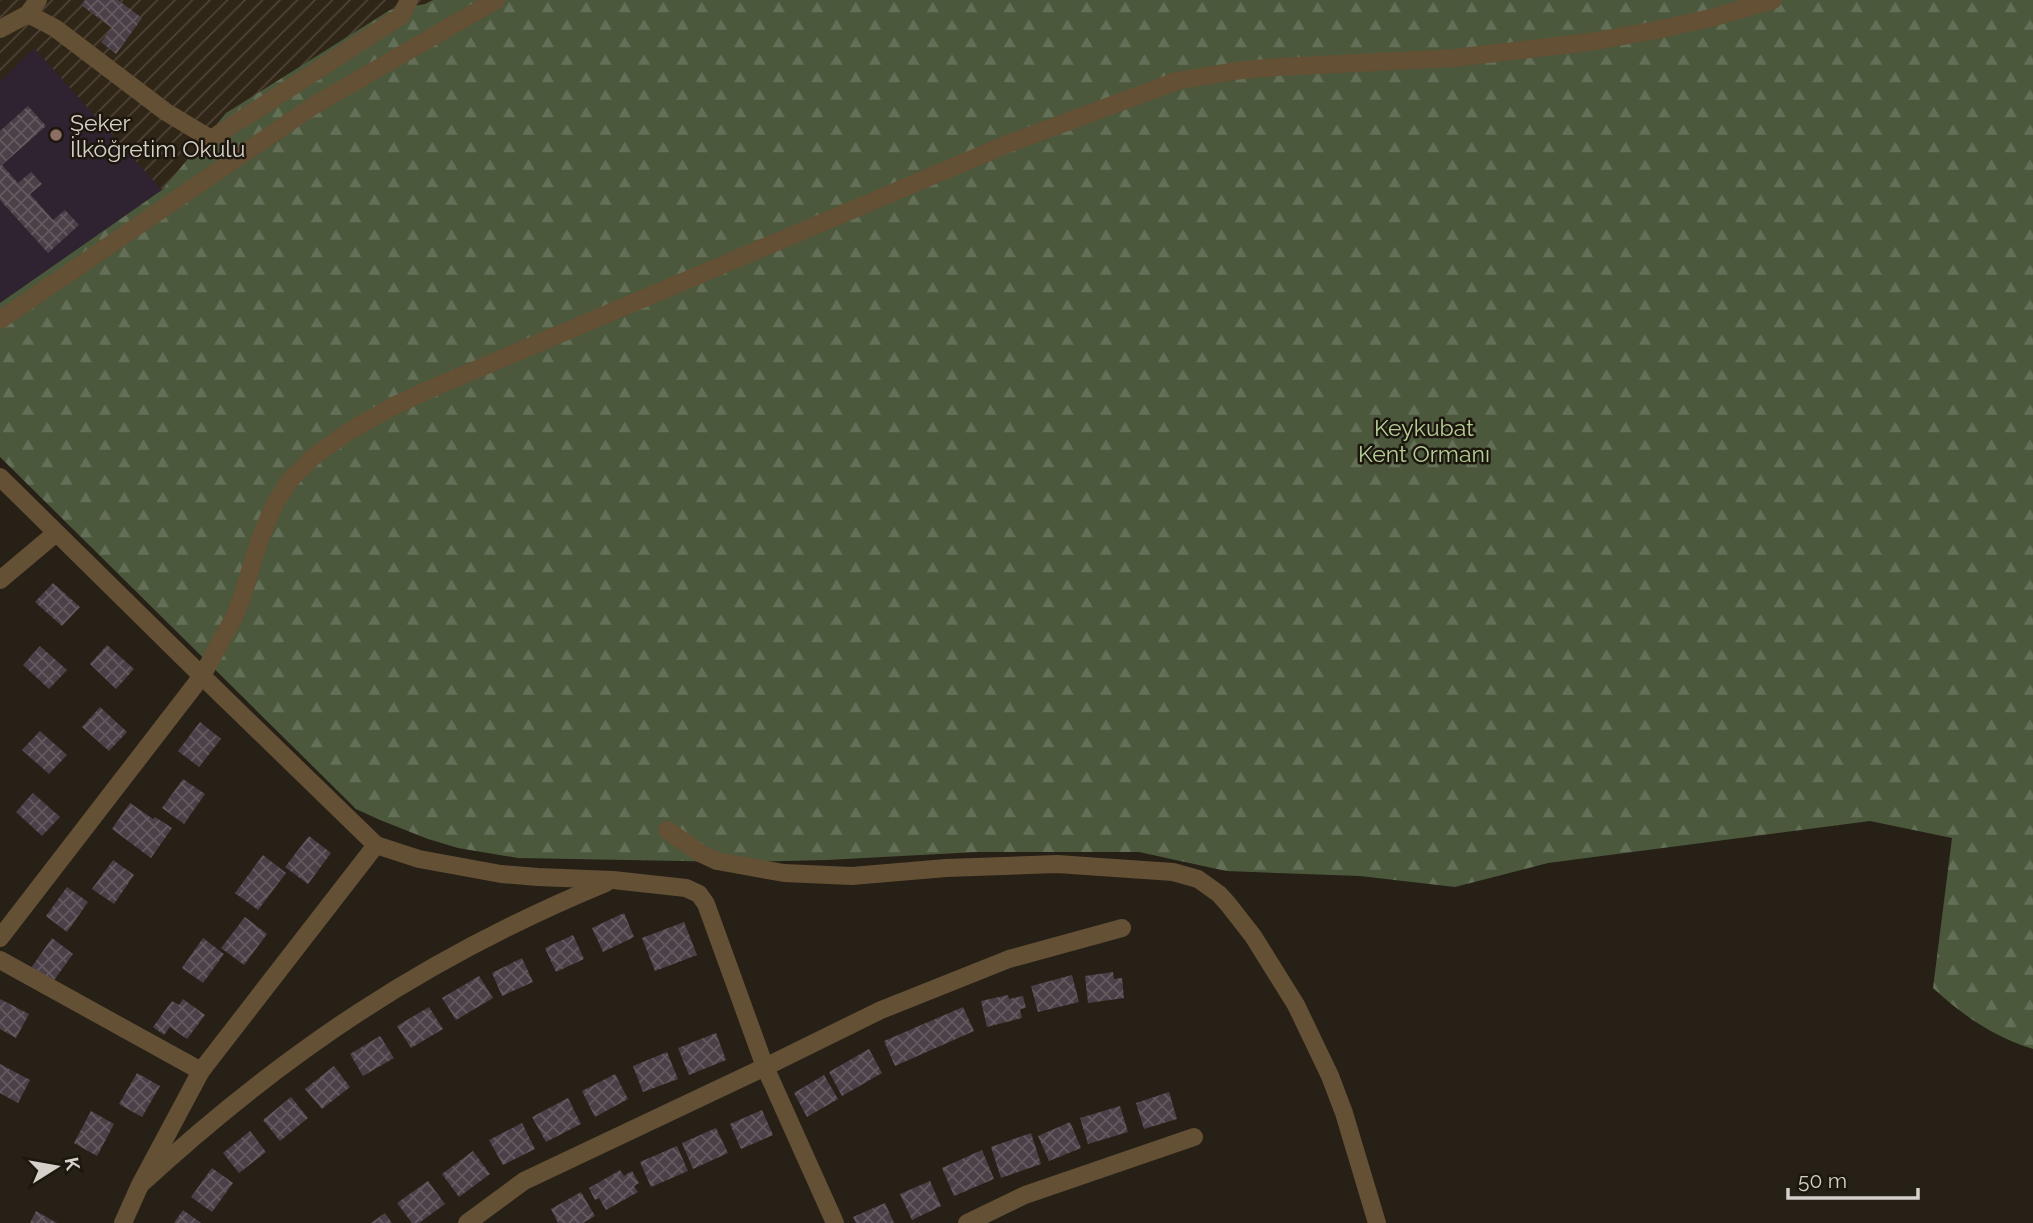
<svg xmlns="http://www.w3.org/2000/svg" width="2033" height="1223" font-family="Raleway,sans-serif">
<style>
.industrial{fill:url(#industrial-furrows)}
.education{fill:#302331}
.forest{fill:url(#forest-firs)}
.building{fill:url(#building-cross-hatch)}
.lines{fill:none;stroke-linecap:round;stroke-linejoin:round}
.minor{stroke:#645035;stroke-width:18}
.education-dot{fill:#8d6e63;stroke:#1d170e;stroke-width:2.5}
.labels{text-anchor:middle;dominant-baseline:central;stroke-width:5;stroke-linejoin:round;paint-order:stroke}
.poi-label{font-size:23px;fill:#d5d0ca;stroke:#1d170e;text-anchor:start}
.park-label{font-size:23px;fill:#b5ce98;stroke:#1d170e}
</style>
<defs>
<pattern id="industrial-furrows" width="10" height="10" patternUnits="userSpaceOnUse" patternTransform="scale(1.75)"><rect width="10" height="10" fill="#302617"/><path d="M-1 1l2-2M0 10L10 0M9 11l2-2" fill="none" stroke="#4d4437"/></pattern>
<pattern id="forest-firs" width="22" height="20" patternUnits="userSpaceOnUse" patternTransform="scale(1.75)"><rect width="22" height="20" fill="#4b583c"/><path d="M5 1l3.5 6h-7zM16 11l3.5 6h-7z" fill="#646f57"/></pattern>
<pattern id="building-cross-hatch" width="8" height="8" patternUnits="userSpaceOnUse" patternTransform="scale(1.75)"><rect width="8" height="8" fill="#4b4048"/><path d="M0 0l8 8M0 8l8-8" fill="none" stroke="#645b61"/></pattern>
</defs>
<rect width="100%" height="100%" fill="#262017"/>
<path class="industrial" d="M0,0H438L277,116L0,299Z"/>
<path class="education" d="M34,48L162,190L0,303V81Z"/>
<path class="forest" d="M433,0H2033V1049C1994,1037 1962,1015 1933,988L1952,838L1870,821L1548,863L1455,887L1360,876L1226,871L1139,852H977L827,860L736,862L518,858L458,848L428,839L380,820L356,809L0,457V303L162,190L226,113L390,10L425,4Z"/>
<g class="building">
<path d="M85,0H118L142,18L116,54L101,42L112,28L81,5Z"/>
<path d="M28,106L46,126L2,165L18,183L31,172L42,184L30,194L53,220L65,210L79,225L48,253L0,200V131Z"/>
<path d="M53,583L80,607L62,626L35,602Z"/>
<path d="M107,645L134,669L116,689L90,664Z"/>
<path d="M40,646L67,670L49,689L23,665Z"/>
<path d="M100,707L127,732L109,751L82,727Z"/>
<path d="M200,722L221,739L199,767L178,751Z"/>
<path d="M40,731L67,755L49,774L22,750Z"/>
<path d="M183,779L205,794L184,824L162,808Z"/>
<path d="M33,793L60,817L42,836L16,812Z"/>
<path d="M130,803L153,819L155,817L172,828L151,858L112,829Z"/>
<path d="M309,836L331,853L308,884L285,867Z"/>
<path d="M263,855L286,873L258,910L235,893Z"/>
<path d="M113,860L134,875L114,904L92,889Z"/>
<path d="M67,887L88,902L67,932L46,916Z"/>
<path d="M624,913L634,937L603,952L592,928Z"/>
<path d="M245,917L267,934L244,965L221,948Z"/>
<path d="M684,922L697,955L655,971L642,938Z"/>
<path d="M573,935L584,959L556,972L545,948Z"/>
<path d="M52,938L73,954L52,983L31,968Z"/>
<path d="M203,938L224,954L203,983L182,968Z"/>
<path d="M522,958L533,982L502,996L492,973Z"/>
<path d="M1113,972L1114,979L1122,978L1124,998L1088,1003L1085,976Z"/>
<path d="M1072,975L1079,1002L1038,1012L1031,986Z"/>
<path d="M479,976L493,998L456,1020L442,998Z"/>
<path d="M1008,995L1009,999L1023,996L1026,1008L1020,1009L1022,1018L987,1027L981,1001Z"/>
<path d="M0,999L29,1014L16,1038L0,1029Z"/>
<path d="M183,999L205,1015L187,1039L170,1027L164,1035L153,1027L172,1001L179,1005Z"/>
<path d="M429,1007L443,1029L411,1048L397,1026Z"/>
<path d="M963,1007L974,1031L895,1066L884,1041Z"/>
<path d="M716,1033L726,1060L689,1075L678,1048Z"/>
<path d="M380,1036L394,1058L363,1076L350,1054Z"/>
<path d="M869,1049L882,1073L842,1096L829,1072Z"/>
<path d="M667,1052L678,1079L643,1092L633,1066Z"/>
<path d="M0,1064L30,1080L18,1103L0,1093Z"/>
<path d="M334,1066L350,1087L322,1109L305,1089Z"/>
<path d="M137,1073L160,1086L142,1117L119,1104Z"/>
<path d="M615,1074L628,1099L595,1117L582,1091Z"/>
<path d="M824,1075L838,1099L807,1117L794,1093Z"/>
<path d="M1169,1092L1177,1119L1144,1129L1136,1103Z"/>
<path d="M291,1097L308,1118L280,1141L263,1120Z"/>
<path d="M568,1098L581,1124L546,1142L532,1117Z"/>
<path d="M1120,1106L1128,1132L1088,1144L1080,1118Z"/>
<path d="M762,1110L773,1135L741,1149L730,1124Z"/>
<path d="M91,1111L114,1124L97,1156L74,1143Z"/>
<path d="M1070,1122L1081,1148L1049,1161L1038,1136Z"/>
<path d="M522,1123L535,1149L503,1165L489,1140Z"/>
<path d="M716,1128L728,1153L693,1169L682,1143Z"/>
<path d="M250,1131L266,1152L239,1173L223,1153Z"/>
<path d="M1031,1133L1041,1164L1001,1178L991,1147Z"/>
<path d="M677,1146L688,1171L651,1187L640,1162Z"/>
<path d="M982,1150L994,1179L954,1196L942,1168Z"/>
<path d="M473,1151L490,1174L459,1197L442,1174Z"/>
<path d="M212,1168L233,1183L212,1212L191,1197Z"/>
<path d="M620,1170L624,1176L632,1171L639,1183L634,1186L638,1192L606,1210L599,1198L595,1200L589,1188Z"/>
<path d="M428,1181L445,1204L419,1223H412L397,1203Z"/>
<path d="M930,1181L941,1206L912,1220L900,1194Z"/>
<path d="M581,1192L595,1216L583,1223H558L551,1209Z"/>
<path d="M885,1203L894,1223H856L853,1217Z"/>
<path d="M183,1210L201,1223H174Z"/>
<path d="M36,1211L57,1223H30Z"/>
<path d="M385,1213L392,1223H371Z"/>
</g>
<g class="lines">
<g class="minor">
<path d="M28,14L55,28L166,112L211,139L401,16L409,0"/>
<path d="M0,29L28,14L38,0"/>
<path d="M0,320L313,106L496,0"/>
<path d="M0,477L202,676L376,845L419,859L501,874L538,877L613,880L686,888L699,894L706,904L765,1067L835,1223"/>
<path d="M0,580L56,533"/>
<path d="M667,830L700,853L717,861L784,873L852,876L946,868L1057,864L1173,872L1198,879L1219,894L1228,904L1253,936L1296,1005L1330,1076L1344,1113L1377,1223"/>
<path d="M0,938L202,676L233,619L241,601L259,541L275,503L291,479L313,457L348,432L392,407L428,390L1005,145L1177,81L1242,70L1278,67L1454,58L1590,42L1657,30L1711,18L1773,0"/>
<path d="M0,960L201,1071"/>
<path d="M140,1185C283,1053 426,957 606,883"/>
<path d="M123,1223L140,1185L201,1071L376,845"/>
<path d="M467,1223L524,1181L765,1067L881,1010L1009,959L1122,928"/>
<path d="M967,1223L1025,1195L1194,1137"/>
</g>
</g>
<circle class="education-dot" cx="56" cy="135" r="7"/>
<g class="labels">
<g class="poi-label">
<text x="70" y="122">Şeker<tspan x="70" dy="26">İlköğretim Okulu</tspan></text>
</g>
<g class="park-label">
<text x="1424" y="427">Keykubat<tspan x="1424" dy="26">Kent Ormanı</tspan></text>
</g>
</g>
<g transform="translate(56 1167) rotate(79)" stroke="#1d170e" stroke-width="5" paint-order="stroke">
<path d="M0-5L12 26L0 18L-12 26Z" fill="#d5d0ca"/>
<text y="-10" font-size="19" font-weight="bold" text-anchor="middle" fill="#d5d0ca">K</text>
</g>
<path d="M1788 1188v10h130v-10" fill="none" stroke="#d5d0ca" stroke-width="3.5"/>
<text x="1798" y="1188" font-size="21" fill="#d5d0ca" stroke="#1d170e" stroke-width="5" paint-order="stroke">50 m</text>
</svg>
